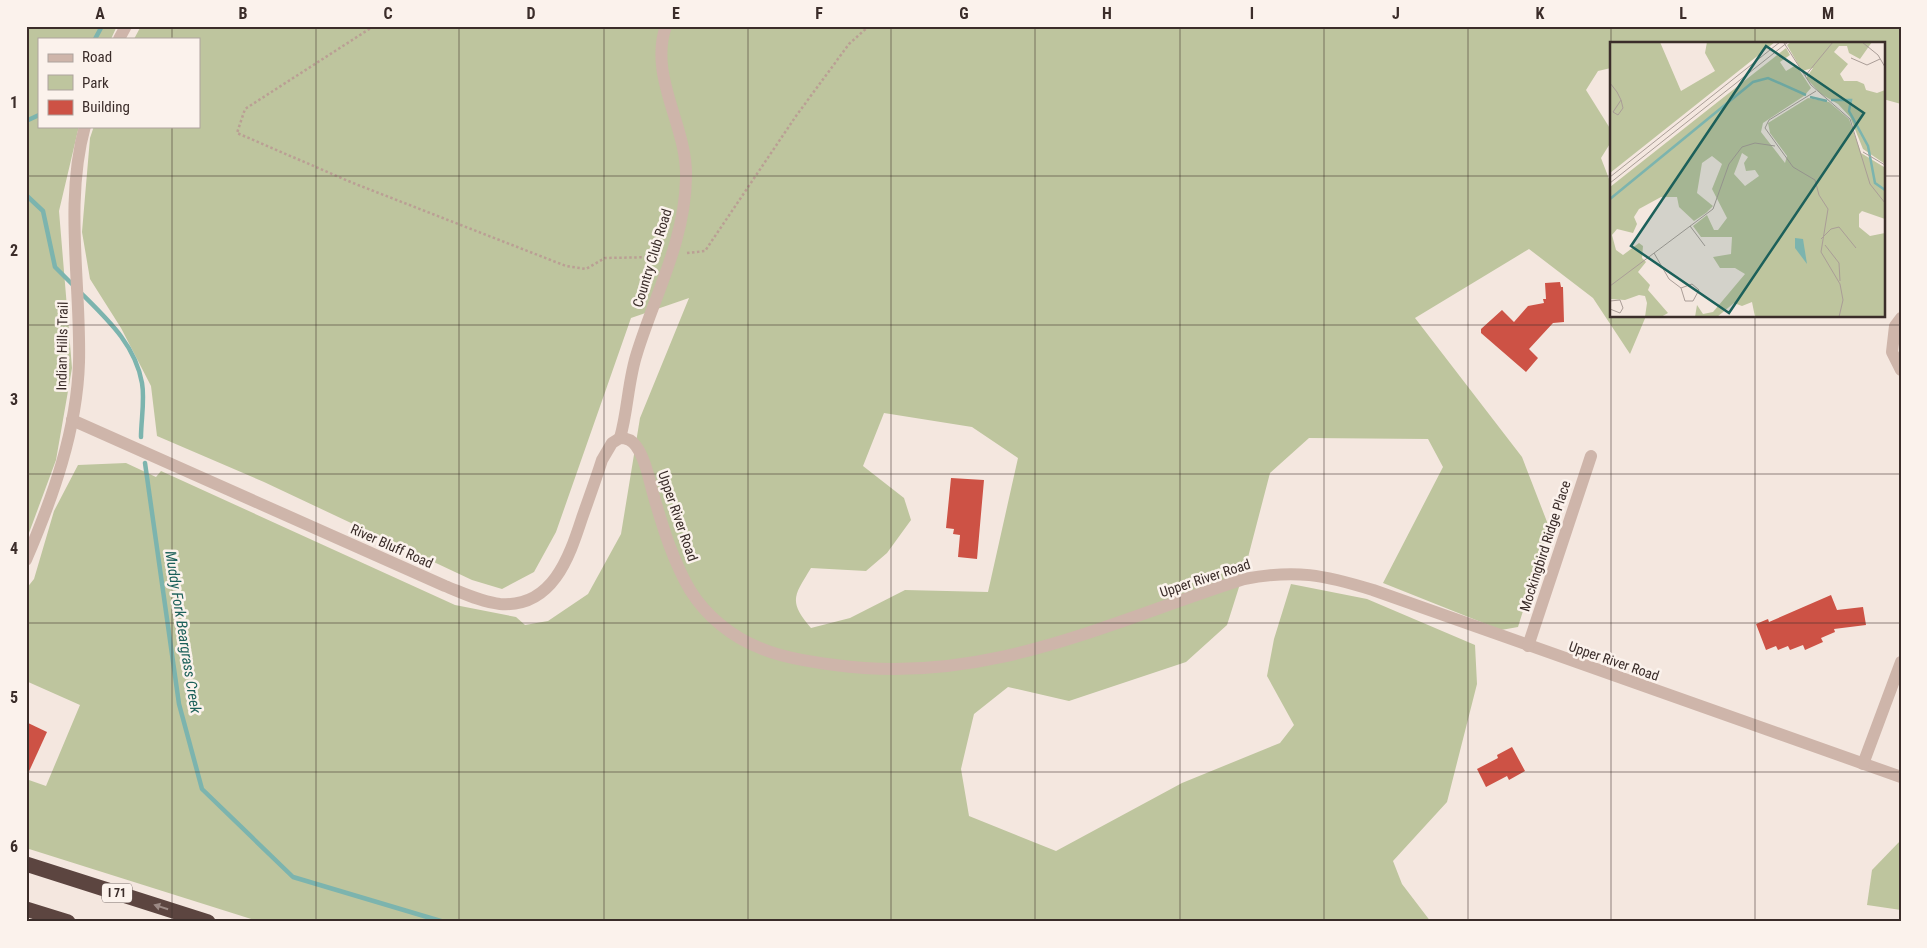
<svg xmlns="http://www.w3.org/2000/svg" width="1927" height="948" font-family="'Roboto Condensed',sans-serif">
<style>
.green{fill:#bec59e;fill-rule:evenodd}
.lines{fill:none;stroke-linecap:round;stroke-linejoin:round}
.stream{stroke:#7cb4ae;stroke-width:4.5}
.building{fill:#cd5245}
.path{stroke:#ba9f94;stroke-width:2.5;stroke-dasharray:2.5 2.5;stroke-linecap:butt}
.minor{stroke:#ceb5aa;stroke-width:12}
.highway{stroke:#5c4540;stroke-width:15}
.oneway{fill:#9c8a85}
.grid{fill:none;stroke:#3b2d2a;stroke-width:1;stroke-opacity:0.55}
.labels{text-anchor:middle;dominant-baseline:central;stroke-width:5;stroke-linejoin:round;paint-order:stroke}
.shield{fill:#fbf2ec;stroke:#756864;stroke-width:1}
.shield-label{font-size:12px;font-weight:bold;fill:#3b2d2a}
.street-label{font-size:14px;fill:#3b2d2a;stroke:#fbf2ec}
.water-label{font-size:15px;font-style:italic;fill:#1c605a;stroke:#fbf2ec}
.inset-river{fill:none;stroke:#7cb4ae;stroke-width:2.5}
.inset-road{fill:none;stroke:#aa9d97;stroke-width:1}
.view{fill:#1c605a;fill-opacity:0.15;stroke:#1c605a;stroke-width:2.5}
.inset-edge{fill:none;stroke:#3b2d2a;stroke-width:2.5}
.neatline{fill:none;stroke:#3b2d2a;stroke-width:2}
.grid-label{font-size:16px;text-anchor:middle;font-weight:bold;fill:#3b2d2a}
</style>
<rect width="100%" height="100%" fill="#f4e7df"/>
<g class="green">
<path d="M26,26H117L111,39H39V126H79L59,211L72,368L56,460L26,541Z"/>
<path d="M141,26H1896L1901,28V104L1883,99V44H1611V68L1598,71L1586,90L1611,130V142L1601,158L1611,184V316H1646L1630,354L1593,298L1529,249L1415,318L1522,457L1549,527L1518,627L1501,630L1383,583L1443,467L1428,439L1309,438L1270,473L1246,565L1227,625L1186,662L1069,701L1008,687L974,714L961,769L969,816L1056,851L1182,783L1280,743L1294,725L1267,676L1274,639L1291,584L1367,599L1475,645L1477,684L1447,802L1393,861L1402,884L1431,922H261L26,848V779L46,786L80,705L26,681V589L34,579L54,511L78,465L126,463L156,477L161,471L455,605L516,617L525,625L548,621L588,594L621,534L640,418L689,298L631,318L556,532L534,572L502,589L472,580L264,482L157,436L151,386L121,328L90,279L82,232L90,138L94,126H199V39H134ZM884,413L972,427L1018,458L988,592L905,590L850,618L811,628C788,601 794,596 811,568L866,571L887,553L911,520L904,498L863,466Z"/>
<path d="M1901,840V910L1867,905L1872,870Z"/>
</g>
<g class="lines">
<g class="stream">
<path d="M95,39L102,26"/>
<path d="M26,121L39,115"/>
<path d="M26,195L43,211L55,267L73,285"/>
<path d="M80,292C107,319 135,344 142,383C145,400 141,420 141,437"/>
<path d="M145,463L179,704L202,789L293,877L444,922"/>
</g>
</g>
<g class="building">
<path d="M1560,282L1561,287H1563L1564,322L1553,323L1529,349L1538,358L1526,372L1481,333V329L1502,310L1514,322L1528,306L1544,303L1543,299H1546L1545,283Z"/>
<path d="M951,478L984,480L977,559L958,557L960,535L953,534L954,529L946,528Z"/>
<path d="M1831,595L1837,610L1863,607L1866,625L1834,629L1835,632L1821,638L1823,642L1805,650L1803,645L1790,650L1788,646L1778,650L1776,646L1766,650L1756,624L1768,619L1769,622Z"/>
<path d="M26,722L47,732L26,778Z"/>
<path d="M1512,747L1525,771L1509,780L1507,776L1486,787L1477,769L1498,758L1497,755Z"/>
</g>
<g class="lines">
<g class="path">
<path d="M374,26L245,109L237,133L353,183L566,266L586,269L605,258L657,257"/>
<path d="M687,253L705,251L796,116L849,44L869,26"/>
</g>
<g class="minor">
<path d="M119,39L126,26"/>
<path d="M1901,318L1895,326L1892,352L1901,370"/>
<path d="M72,420L445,586C463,593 481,602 500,604C552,608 569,558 582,518C589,498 596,479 602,460L612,443L620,438"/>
<path d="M620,438C627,438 632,440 636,446C646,460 649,480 654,497C663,528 673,561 690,590C706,616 732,637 760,648C783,658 810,662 835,665C985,686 1106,623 1244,579C1296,569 1324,575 1373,590L1901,777"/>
<path d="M620,438C628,410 628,380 637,353C655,295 685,240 686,178C688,127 648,77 666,26"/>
<path d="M26,560C53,497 77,430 79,362C81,285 64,202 85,126"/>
<path d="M1528,646L1591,456"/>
<path d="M1863,764L1901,662"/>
</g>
<g class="highway">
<path d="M26,864L208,922"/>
<path d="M26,909L68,922"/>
</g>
</g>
<defs><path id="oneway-solid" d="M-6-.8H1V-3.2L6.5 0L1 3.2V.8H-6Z" transform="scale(1.25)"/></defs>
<use class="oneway" href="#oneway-solid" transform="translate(161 907) rotate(-162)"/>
<path class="grid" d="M172,26V39M316,26V922M459,26V922M604,26V922M748,26V922M891,26V922M1035,26V922M1180,26V922M1324,26V922M1468,26V922M1611,26V44M1755,26V44M172,126V922M26,176H1611M1883,176H1901M1611,316V922M1755,316V922M26,325H1901M26,474H1901M26,623H1901M26,772H1901"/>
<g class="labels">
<rect class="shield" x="102" y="883.5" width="30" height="19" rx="4"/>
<g class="shield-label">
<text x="117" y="893">I 71</text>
</g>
<g class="street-label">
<text transform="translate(652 258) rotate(-73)">Country Club Road</text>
<text transform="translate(62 346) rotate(-89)">Indian Hills Trail</text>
<text transform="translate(678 516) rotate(71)">Upper River Road</text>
<text transform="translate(392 546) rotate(24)">River Bluff Road</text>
<text transform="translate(1545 546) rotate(-72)">Mockingbird Ridge Place</text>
<text transform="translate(1205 578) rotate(-18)">Upper River Road</text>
<text transform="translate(1614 661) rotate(19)">Upper River Road</text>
</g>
<g class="water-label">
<text transform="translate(183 632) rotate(81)">Muddy Fork Beargrass Creek</text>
</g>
</g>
<g transform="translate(1610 42)">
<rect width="275" height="275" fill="#f4e7df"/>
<path d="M0,0H50L71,49L105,29L95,11L97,0H165L0,131ZM181,0H262L250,17L239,11L237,4H229L224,10L238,22L230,32L234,39H247L254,42L256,48L267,51L275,48V122L253,107L240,75L228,62L211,52L196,36L203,26L192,29L177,3ZM176,6L180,13L170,20L176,29L186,23L201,46L194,54L153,81L151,90L175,121L177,114L160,91L158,81L198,56L219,60L239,77L251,111L274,125L275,177L252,169L249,172V185L260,194L275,191V275H145L142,260L132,264L124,261L107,275H85L87,263L93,272L103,270L135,232L125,226H110L103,215L121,212L122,195H91L83,184L97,173L104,188H108L117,176L102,147L112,122L102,114L92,121L87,151L103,164L96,171L84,179L69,165L67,155H51L29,167L24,175L27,182L23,191L7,187L2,193L6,208L13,213L29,201L33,204L32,216L36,220L28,230L40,243L38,248L58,271L51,275H35L37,261L35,254L29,253L15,258L0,257V145ZM132,111L138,115L134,121L136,129L145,128L149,134L135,144L124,132Z" fill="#bec59e" fill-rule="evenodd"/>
<path d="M185,196L193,197L197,222L185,206Z" fill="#7cb4ae"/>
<path class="inset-river" d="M200,55L217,59M221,58H241L239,69L258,104L265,141L275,148M0,157L143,40L158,36L196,53"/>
<path class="inset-road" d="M252,0L268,13L275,25M174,1L201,43L240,77L260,142L275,161M241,16L257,23L270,17M195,34L223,0M0,41L7,50L11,58L13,66L8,73L3,70L11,58M206,49L159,78L155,86L183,125L205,138L209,153L218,167L211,210L230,242L233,258L229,275M253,110L275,123M0,135L170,0M0,141L178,0M80,184L95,204M211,197L221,187L229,185L246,206M215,203L229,221L230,239M44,211L59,237L71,246L75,259H83L89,248L82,242L71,246M0,244L103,167L119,122L132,105L145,101L165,104M0,259L10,258L13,266L10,271L0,267"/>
<path class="view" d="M156,4L254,71L119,271L21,204Z"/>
<rect width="275" height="275" class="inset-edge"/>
</g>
<rect width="1927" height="948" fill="none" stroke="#fbf2ec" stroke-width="55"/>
<rect x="38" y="38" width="162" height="90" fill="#fbf2ec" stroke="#aea39e"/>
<rect x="48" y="54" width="25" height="8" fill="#ceb5aa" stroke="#aea39e"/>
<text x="82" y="62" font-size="15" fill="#3b2d2a">Road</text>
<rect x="48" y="75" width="25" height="15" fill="#bec59e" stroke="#aea39e"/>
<text x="82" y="88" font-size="15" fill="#3b2d2a">Park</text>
<rect x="48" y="100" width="25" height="15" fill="#cd5245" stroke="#aea39e"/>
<text x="82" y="112" font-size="15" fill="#3b2d2a">Building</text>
<rect x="28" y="28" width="1872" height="892" class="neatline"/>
<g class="grid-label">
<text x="100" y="19">A</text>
<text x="243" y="19">B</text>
<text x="388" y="19">C</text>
<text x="531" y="19">D</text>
<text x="676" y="19">E</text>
<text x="819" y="19">F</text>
<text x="964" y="19">G</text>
<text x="1107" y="19">H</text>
<text x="1252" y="19">I</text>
<text x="1396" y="19">J</text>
<text x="1540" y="19">K</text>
<text x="1683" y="19">L</text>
<text x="1828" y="19">M</text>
<text x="14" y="108">1</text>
<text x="14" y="256">2</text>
<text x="14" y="405">3</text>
<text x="14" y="554">4</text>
<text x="14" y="703">5</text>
<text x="14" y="852">6</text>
</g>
</svg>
